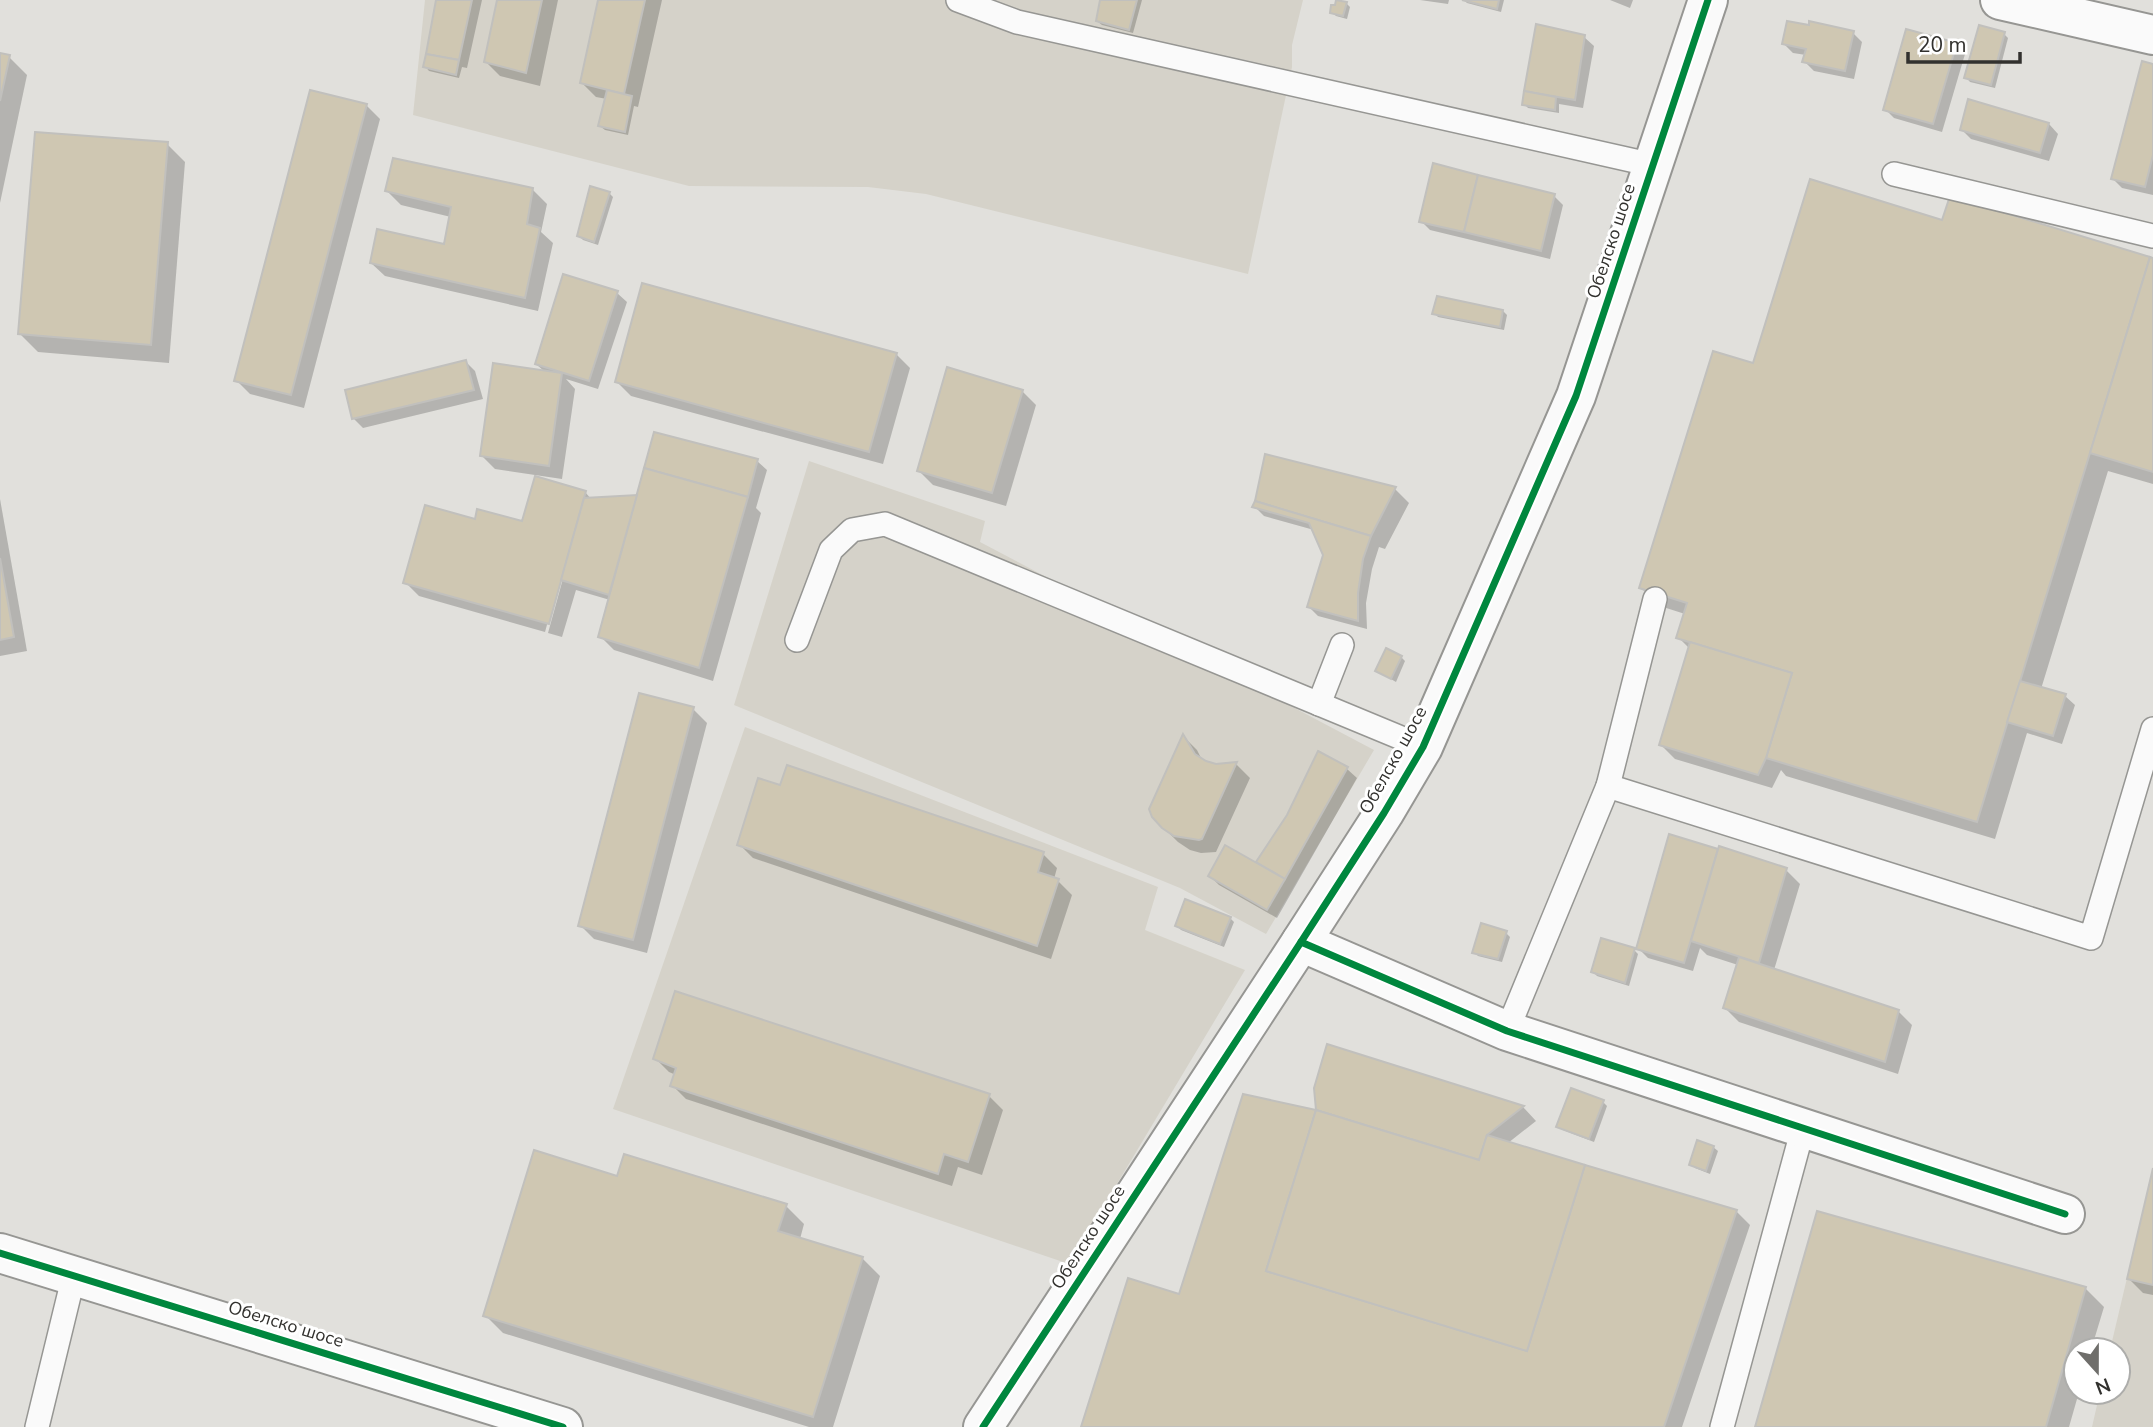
<svg xmlns="http://www.w3.org/2000/svg" width="2153" height="1427" font-family="'Nunito Sans',sans-serif">
<style>
.built{fill:#d5d2c9}
.shadow{fill:#0003}
.building{fill:#cfc7b2;stroke:#c1c0bd;stroke-width:2}
.lines{fill:none;stroke-linecap:round;stroke-linejoin:round}
.lane-casing{stroke:#969693;stroke-width:26}
.street-casing{stroke:#969693;stroke-width:42}
.secondary-casing{stroke:#969693;stroke-width:42}
.lane{stroke:#fafafa;stroke-width:23}
.street{stroke:#fafafa;stroke-width:38}
.secondary{stroke:#fafafa;stroke-width:38}
.cycleway-casing{stroke:#fff;stroke-width:11}
.cycleway{stroke:#00873e;stroke-width:7}
.labels{text-anchor:middle;dominant-baseline:central;stroke-width:6;stroke-linejoin:round;paint-order:stroke}
.street-label{font-size:18px;fill:#32312e;stroke:#fff}
</style>
<rect width="100%" height="100%" fill="#e1e0dc"/>
<g class="built">
<path d="M425,0H1303L1292,45V67L1248,274L926,194L868,187L689,186L413,115Z"/>
<path d="M809,461L985,521L980,542L1374,750L1266,934L1180,888L734,705Z"/>
<path d="M745,727L1158,887L1145,930L1245,970L1069,1264L613,1109Z"/>
<path d="M2153,1168V1427H2092L2100,1392H2118V1350H2110Z"/>
</g>
<g class="shadow">
<path d="M438,0H482L467,68L462,67L459,78L429,71L425,66Z"/>
<path d="M499,0H558L540,86L500,76L486,62Z"/>
<path d="M600,0H662L638,107L634,106L628,135L605,130L600,126L607,99L596,97L582,83Z"/>
<path d="M1102,0H1142L1133,33L1102,25L1097,21Z"/>
<path d="M1420,0H1449L1448,4Z"/>
<path d="M1464,0H1504L1501,12L1467,3Z"/>
<path d="M1610,0H1633L1630,8Z"/>
<path d="M1346,3L1350,7L1347,19L1336,16L1332,12Z"/>
<path d="M1537,26L1584,37L1594,46L1583,108L1559,104V113L1528,108L1524,104Z"/>
<path d="M1853,33L1862,42L1854,79L1814,71L1804,61L1806,55L1793,53L1784,44Z"/>
<path d="M2004,34L2008,38L1995,88L1970,82L1966,77Z"/>
<path d="M1956,44L1965,54L1942,132L1894,118L1885,109Z"/>
<path d="M0,55L9,57L27,75L0,203Z"/>
<path d="M2153,66V195L2122,188L2113,179Z"/>
<path d="M366,105L380,119L304,408L250,394L236,380Z"/>
<path d="M2049,124L2058,134L2049,161L1971,139L1962,130Z"/>
<path d="M167,144L185,162L169,363L38,352L20,334Z"/>
<path d="M533,190L547,204L541,232L553,243L538,311L385,276L371,263L445,246L451,217L401,205L387,191Z"/>
<path d="M609,193L613,197L598,245L583,240L579,236Z"/>
<path d="M1554,196L1563,205L1550,259L1430,230L1421,221Z"/>
<path d="M1951,199L2153,261V484L2108,471L2041,689L2065,696L2075,705L2062,744L2027,733L1995,839L1786,776L1781,770L1772,788L1675,759L1661,745L1690,649L1678,637L1685,614L1660,606L1641,588L1754,365L1944,222Z"/>
<path d="M617,293L627,302L598,389L566,379L575,389L562,479L495,469L481,455L545,372L536,364Z"/>
<path d="M1503,311L1507,315L1504,330L1438,317L1434,313Z"/>
<path d="M896,354L910,368L883,464L631,396L617,382Z"/>
<path d="M466,362L475,371L483,399L363,428L354,419Z"/>
<path d="M1022,391L1036,405L1006,506L933,485L919,471Z"/>
<path d="M757,461L767,470L756,508L761,513L713,681L614,650L600,636L610,600L576,590L562,637L548,633L572,546L569,545L545,632L419,596L405,582L476,521L523,524L585,492L592,500L638,496Z"/>
<path d="M1395,489L1409,503L1385,549L1379,547L1372,569L1366,603L1367,629L1318,616L1309,607L1324,555L1314,530L1264,516L1255,507Z"/>
<path d="M0,499L27,651L0,656Z"/>
<path d="M1401,657L1405,661L1396,682L1377,671Z"/>
<path d="M693,709L707,723L647,953L594,939L580,925Z"/>
<path d="M1184,737L1197,750L1203,762L1216,766L1236,764L1250,778L1216,852L1201,853L1190,850L1178,842L1163,827Z"/>
<path d="M1319,753L1347,769L1357,778L1277,918L1219,885L1210,876L1256,865L1288,816Z"/>
<path d="M1670,836L1786,870L1800,884L1774,970L1898,1011L1912,1025L1898,1074L1739,1022L1725,1008L1738,965L1707,955L1700,948L1693,971L1648,958L1638,948Z"/>
<path d="M739,844L1043,854L1057,868L1054,879L1058,881L1072,895L1051,959L753,858Z"/>
<path d="M1230,918L1234,922L1224,947L1181,930L1177,926Z"/>
<path d="M1506,933L1510,937L1502,962L1478,956L1474,952Z"/>
<path d="M1634,950L1638,954L1629,986L1597,976L1593,972Z"/>
<path d="M1329,1046L1523,1107L1536,1121L1508,1143L1736,1211L1750,1225L1682,1427H1083L1318,1112Z"/>
<path d="M655,1058L989,1096L1003,1110L982,1175L958,1167L952,1186L686,1099L672,1085L676,1075L669,1072Z"/>
<path d="M1572,1090L1603,1102L1607,1106L1594,1142L1563,1130L1558,1126Z"/>
<path d="M1713,1147L1718,1151L1710,1174L1695,1168L1691,1164Z"/>
<path d="M2153,1175V1295L2143,1293L2129,1279Z"/>
<path d="M618,1178L786,1206L804,1224L800,1239L862,1258L880,1276L833,1427H809L503,1333L485,1315Z"/>
<path d="M2085,1288L2104,1307L2091,1350H2076V1392H2079L2069,1427H1757Z"/>
</g>
<g class="building">
<path d="M436,0H472L459,60L426,54Z"/>
<path d="M497,0H542L526,73L484,62Z"/>
<path d="M598,0H645L624,94L580,83Z"/>
<path d="M1100,0H1137L1129,30L1096,21Z"/>
<path d="M1336,0L1347,2L1343,16L1330,13L1331,5H1335Z"/>
<path d="M1462,0H1499L1497,9Z"/>
<path d="M1787,21L1809,25V21L1854,31L1845,71L1802,62L1806,49L1782,44Z"/>
<path d="M1536,24L1585,35L1575,100L1524,91Z"/>
<path d="M1979,25L2005,32L1991,85L1964,78Z"/>
<path d="M1906,29L1957,43L1933,124L1883,110Z"/>
<path d="M0,53L10,55L0,101Z"/>
<path d="M426,54L459,60L456,75L423,67Z"/>
<path d="M2142,61L2153,64V155L2145,187L2111,179Z"/>
<path d="M310,90L367,104L291,395L234,381Z"/>
<path d="M607,90L632,96L625,132L598,126Z"/>
<path d="M1524,91L1556,97L1555,110L1522,105Z"/>
<path d="M1968,99L2049,123L2040,153L1960,130Z"/>
<path d="M35,132L168,142L151,345L18,334Z"/>
<path d="M393,158L533,188L527,224L540,228L525,298L370,263L377,229L444,244L451,207L385,191Z"/>
<path d="M1433,163L1478,175L1464,232L1419,222Z"/>
<path d="M1478,175L1555,194L1541,251L1464,232Z"/>
<path d="M1810,179L1942,220L1950,196L2150,257L1977,822L1766,758L1792,673L1676,638L1687,603L1639,588L1713,351L1753,363Z"/>
<path d="M590,186L610,192L594,242L577,236Z"/>
<path d="M2150,257L2153,258V472L2090,453Z"/>
<path d="M563,274L618,291L589,381L535,364Z"/>
<path d="M642,283L897,353L869,452L615,382Z"/>
<path d="M1437,296L1503,310L1500,327L1432,314Z"/>
<path d="M466,360L474,390L352,419L345,390Z"/>
<path d="M493,363L562,373L549,466L480,456Z"/>
<path d="M947,367L1023,390L992,493L917,471Z"/>
<path d="M654,432L758,459L748,497L644,468Z"/>
<path d="M1265,454L1396,487L1371,536L1255,501Z"/>
<path d="M644,468L748,497L699,668L598,637Z"/>
<path d="M535,476L586,491L549,624L403,583L425,505L475,519L477,509L522,521Z"/>
<path d="M637,495L609,595L561,580L584,498Z"/>
<path d="M1255,501L1371,536L1363,559L1358,593V621L1307,607L1323,555L1309,523L1252,507Z"/>
<path d="M0,558L14,637L0,640Z"/>
<path d="M1690,642L1792,673L1766,758L1758,775L1659,745Z"/>
<path d="M1386,648L1402,656L1391,679L1375,671Z"/>
<path d="M2020,681L2066,694L2053,736L2007,722Z"/>
<path d="M639,693L694,707L633,940L578,926Z"/>
<path d="M1183,734L1195,754L1206,761L1216,764L1237,762L1202,839L1199,840L1174,836L1162,828L1152,817L1149,809Z"/>
<path d="M1318,751L1348,767L1285,879L1256,862L1287,815Z"/>
<path d="M787,765L1044,852L1038,872L1059,879L1037,946L737,845L758,778L780,785Z"/>
<path d="M1669,834L1718,849L1684,963L1636,949Z"/>
<path d="M1225,845L1285,879L1267,910L1208,876Z"/>
<path d="M1719,846L1787,868L1759,963L1691,941Z"/>
<path d="M1185,899L1231,917L1220,944L1175,926Z"/>
<path d="M1481,923L1507,931L1498,959L1472,953Z"/>
<path d="M1601,938L1635,948L1625,983L1591,972Z"/>
<path d="M1739,957L1899,1010L1885,1062L1723,1008Z"/>
<path d="M675,991L990,1094L968,1162L944,1154L938,1174L670,1086L676,1068L653,1059Z"/>
<path d="M1327,1044L1524,1106L1487,1135L1479,1160L1316,1110L1314,1088Z"/>
<path d="M1571,1088L1604,1100L1589,1139L1556,1127Z"/>
<path d="M1243,1094L1316,1110L1266,1271L1527,1351L1585,1165L1737,1210L1664,1427H1081L1128,1278L1179,1294Z"/>
<path d="M1316,1110L1479,1160L1487,1135L1585,1165L1527,1351L1266,1271Z"/>
<path d="M1697,1140L1714,1146L1706,1171L1689,1165Z"/>
<path d="M534,1150L617,1176L624,1154L787,1204L778,1231L863,1257L813,1417L483,1316Z"/>
<path d="M2153,1168V1285L2127,1279Z"/>
<path d="M1817,1211L2086,1287L2046,1427H1755Z"/>
</g>
<g class="lines">
<defs>
<g id="lane">
<path d="M958,0L1017,22L1653,165"/>
<path d="M1894,174L2153,236"/>
<path d="M797,640L831,550L852,530L885,524L1423,747"/>
<path d="M1319,704L1342,645"/>
<path d="M1608,786L2091,938L2153,729"/>
<path d="M1507,1031L1608,786L1655,599"/>
<path d="M37,1427L74,1275"/>
<path d="M1722,1427L1803,1128"/>
</g>
<g id="street">
<path d="M2000,0L2153,35"/>
<path d="M1301,942L1507,1031L2065,1214"/>
</g>
<g id="secondary">
<path d="M0,1253L563,1427"/>
<path d="M983,1427L1301,942L1384,813L1423,747L1576,396L1708,0"/>
</g>
</defs>
<use href="#lane" class="lane-casing"/>
<use href="#street" class="street-casing"/>
<use href="#secondary" class="secondary-casing"/>
<use href="#lane" class="lane"/>
<use href="#street" class="street"/>
<use href="#secondary" class="secondary"/>
<defs>
<g id="cycleway">
<path d="M1301,942L1507,1031L2065,1214"/>
<path d="M0,1253L563,1427"/>
<path d="M983,1427L1301,942L1384,813L1423,747L1576,396L1708,0"/>
</g>
</defs>
<use href="#cycleway" class="cycleway-casing"/>
<use href="#cycleway" class="cycleway"/>
</g>
<g class="labels">
<g class="street-label">
<text transform="translate(1611 241) rotate(-72)">Обелско шосе</text>
<text transform="translate(1393 760) rotate(-61)">Обелско шосе</text>
<text transform="translate(1088 1237) rotate(-57)">Обелско шосе</text>
<text transform="translate(286 1324) rotate(17)">Обелско шосе</text>
</g>
</g>
<g transform="translate(2097 1371) rotate(159)"><circle r="33" fill="#ffffff" stroke="#adadab" stroke-width="2"/>
<path d="M0-5L12 26L0 18L-12 26Z" fill="#6f6e6b"/>
<text y="-10" font-size="19" font-weight="bold" text-anchor="middle" fill="#32312e">N</text>
</g>
<path d="M1908 52v10h112v-10" fill="none" stroke="#32312e" stroke-width="3.5"/>
<text x="1918" y="52" font-size="21" fill="#32312e" stroke="#ffffff" stroke-width="5" paint-order="stroke">20 m</text>
</svg>
